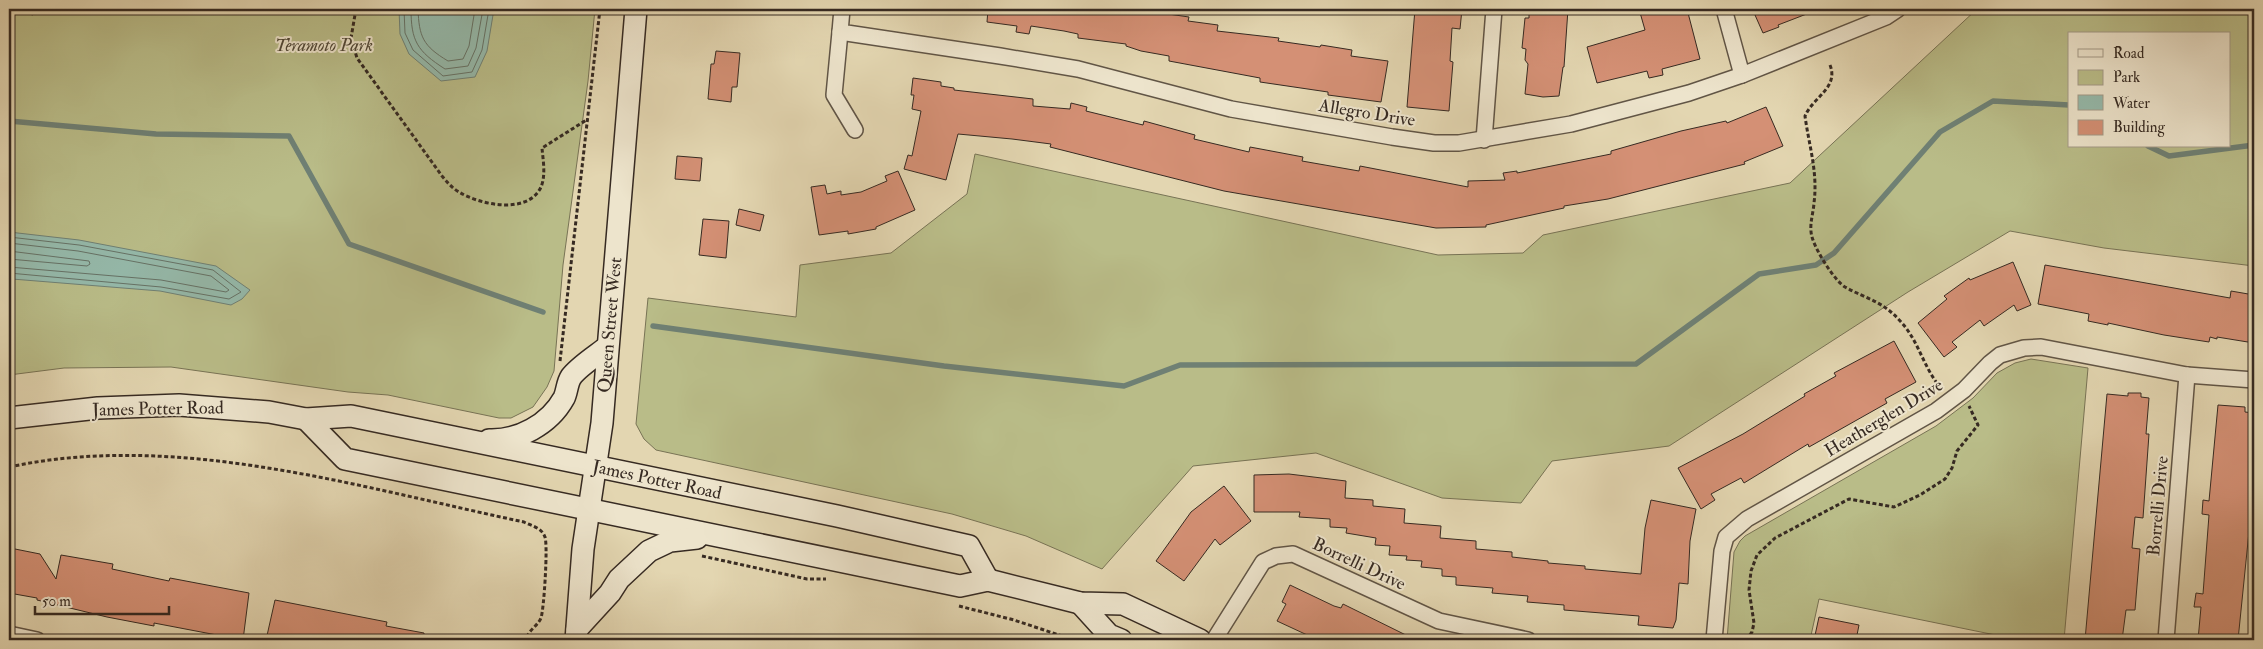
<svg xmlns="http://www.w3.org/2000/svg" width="2263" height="649" font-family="'IM FELL Double Pica',serif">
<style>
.green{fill:#b9bc88;stroke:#787355;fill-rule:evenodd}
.water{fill:#95b9aa;stroke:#6f8074}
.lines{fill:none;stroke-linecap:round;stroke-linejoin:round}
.shore{stroke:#667266;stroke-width:1}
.stream{stroke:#6f8074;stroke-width:5.5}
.building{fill:#d49075;stroke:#362a22}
.minor-casing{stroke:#615546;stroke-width:18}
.secondary-casing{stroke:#362a22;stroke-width:24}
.path{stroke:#362a22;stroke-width:3;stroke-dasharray:4 2.5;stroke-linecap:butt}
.minor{stroke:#ede4cc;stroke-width:15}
.secondary{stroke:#ede4cc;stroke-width:21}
.labels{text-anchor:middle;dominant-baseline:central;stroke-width:4;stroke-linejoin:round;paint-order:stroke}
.park-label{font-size:18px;font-style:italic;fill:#504736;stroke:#ede4cc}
.street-label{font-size:18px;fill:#362a22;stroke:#ede4cc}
</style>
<rect width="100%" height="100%" fill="#e3d6b1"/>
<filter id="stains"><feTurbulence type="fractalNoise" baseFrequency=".004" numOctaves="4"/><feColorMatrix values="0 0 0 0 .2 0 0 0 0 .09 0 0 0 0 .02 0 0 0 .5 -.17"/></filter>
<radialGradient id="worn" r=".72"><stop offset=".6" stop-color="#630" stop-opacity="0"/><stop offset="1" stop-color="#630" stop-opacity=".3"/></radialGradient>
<g class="green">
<path d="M9,9H595L588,81L563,265L554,371L547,387L533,407L511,418H499L388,395L348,392L171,367L64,368L9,375Z"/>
<path d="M1977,9H2254V266L2104,248L2010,231L1908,292L1669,446L1552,461L1521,503L1442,498L1316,453L1193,466L1102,569L1026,536L952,514L656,450L644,439L636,424L648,298L796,317L800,265L891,253L967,194L975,154L1438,255L1523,253L1543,235L1790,183ZM2069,34H2229V146H2069Z"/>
<path d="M2031,359L2088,368L2064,640H2020L1819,599L1810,640H1727L1734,552L1740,541L1745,536L1936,426L1973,398L1997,373L2015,363Z"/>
</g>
<g class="water">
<path d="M399,9H494L487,51L475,77L441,81L409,54L400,34Z"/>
<path d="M9,232L79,240L216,266L250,290L242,299L231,305L160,291L12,279L9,277Z"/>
</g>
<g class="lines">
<g class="shore">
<path d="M404,9L405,33L413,50L443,76L472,72L482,50L489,9"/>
<path d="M411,9C411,41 417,51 445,69L468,66L476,48L483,9"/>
<path d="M418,9C419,37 423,46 448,61L463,59L469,46L475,9"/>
<path d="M9,237L79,245L213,270L241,292L229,299L161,287L9,273"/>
<path d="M9,243L78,251L211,276L229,290L226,292L161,280L9,267"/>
<path d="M9,251L89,261L90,264L87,266L9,259"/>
</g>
<g class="stream">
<path d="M9,121L156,134L289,136L349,244L543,312"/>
<path d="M2148,146L2169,156L2254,145"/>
<path d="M653,326L944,366L1124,386L1180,365L1636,364L1759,274L1816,265L1834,253L1940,132L1993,101L2069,105"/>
</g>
</g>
<g class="building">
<path d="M988,9H1134L1189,17L1188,21L1218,25L1217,31L1279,38L1278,41L1320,47L1321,45L1352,50L1351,56L1388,61L1381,102L1328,95V92L1260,82V78L1169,61V56L1141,51L1126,46V44L1078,38V34L1064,31L1031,26L1029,34L1016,32L1017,26L987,22Z"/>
<path d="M1415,9H1462L1460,29L1452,28L1450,61L1453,62L1449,111L1407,107Z"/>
<path d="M1529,9H1568L1564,67H1563L1559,96L1543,97L1525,94L1528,64L1525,60L1526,49L1522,48L1525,18H1529Z"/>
<path d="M1639,9H1687L1700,59L1662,69L1663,75L1649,78L1647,71L1597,83L1587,47L1645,30Z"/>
<path d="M1757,9H1817V10L1778,25L1779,27L1763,33L1755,15L1759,13Z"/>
<path d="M716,51L740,53L737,87H732L731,102L708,99L711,64H714Z"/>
<path d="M913,78L941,82V86L954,88V90L1033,99V106L1070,109L1071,103L1087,107L1086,111L1143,125L1144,121L1195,135L1194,139L1249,152L1250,147L1303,157L1302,161L1359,171L1360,166L1468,187V181L1505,180L1503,173L1517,171V173L1611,154V151L1681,131L1726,121L1727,123L1766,107L1783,146L1744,162L1745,164L1608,199L1564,206V208L1486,225V227L1436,228L1224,191L1050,147L1051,144L1012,139L958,134L946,180L904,169L908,155L912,156L921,111L912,109L914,95H911Z"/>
<path d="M677,156L702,158L700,181L675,179Z"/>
<path d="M898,171L915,210L876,227V229L848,234V231L819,235L811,187L825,185L827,194L841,191V195L861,192L887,181L885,176Z"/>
<path d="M739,209L764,215L760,231L736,225Z"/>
<path d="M703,219L729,221L726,258L699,255Z"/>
<path d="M2013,262L2031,305L2017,311L2014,305L1984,326L1980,320L1952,342L1957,347L1944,357L1918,323L1947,299L1944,296L1969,278L1970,280Z"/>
<path d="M2045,265L2230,298L2231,291L2254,295V343L2217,337V339L2210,337L2209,342L2164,335L2108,323V325L2088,321L2089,314L2038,304Z"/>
<path d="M1894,341L1916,382L1885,399L1887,403L1809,447L1808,444L1744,483L1741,478L1711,494L1715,500L1701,509L1678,468L1743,434L1805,396L1804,394L1836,376L1834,373Z"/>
<path d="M2128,393H2141V397L2149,398L2146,434H2149L2143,518L2135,517L2132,548L2140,549L2135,610H2126L2122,640H2085L2107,394L2128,396Z"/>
<path d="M2218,405L2245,407V412L2254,413L2252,502L2238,640H2198L2201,607H2194L2196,593L2203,594L2209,515L2202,514L2203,500L2209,501Z"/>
<path d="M1289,474L1346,481L1345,498L1373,500V506L1405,509L1404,523L1441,526L1440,538L1476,541V549L1512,552V557L1548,561V563L1585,566V569L1641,574L1645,528L1651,500L1696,509L1690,541L1688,584L1679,583L1676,620L1673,628L1638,625L1639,616L1564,610V605L1527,602L1528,596L1492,593L1493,588L1456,585V577L1442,576V569L1421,567L1422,561L1406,560L1407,556L1389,555L1390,546L1375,545L1376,538L1346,533L1347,528L1330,527V519L1299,517L1300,512H1254V475Z"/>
<path d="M1224,486L1251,521L1220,545L1215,539L1184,581L1156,561L1191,512Z"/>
<path d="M15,549L40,554L56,579L61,555L113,564L112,569L169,581L170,578L249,593L243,640L154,623V626L107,617L37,600V598L9,593V553Z"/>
<path d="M1290,585L1334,606L1341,608L1343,604L1416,640H1318L1277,621L1286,604L1282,602Z"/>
<path d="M275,600L387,622L386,626L424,633V640H266Z"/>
<path d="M1819,617L1859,625L1856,640H1814Z"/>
</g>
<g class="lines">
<defs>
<g id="minor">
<path d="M842,9L840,32L1000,56L1078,69L1231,109L1392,137L1434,143H1459L1571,124L1689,93L1742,75L1886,17L1898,9"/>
<path d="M1724,9L1742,75"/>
<path d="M840,32L834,95L855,130"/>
<path d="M1484,140L1494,9"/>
<path d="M9,634L37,640"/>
<path d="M1214,640L1263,562L1276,556L1293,554L1439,621L1528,640"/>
<path d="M1714,640L1722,551L1726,537L1747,519L1936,411L1964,390L1990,363L2000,355L2024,348L2041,347L2187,375L2254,380"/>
<path d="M2166,640L2187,375"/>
</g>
<g id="secondary">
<path d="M9,418L98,408L179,405L269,412L306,419L351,416L837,516L969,546L988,580"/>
<path d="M306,419L345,459L960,586L988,580L1080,603L1123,604L1200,640"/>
<path d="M489,440C518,441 549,425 564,398C567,392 567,383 571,377C578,367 597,355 607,347"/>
<path d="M1080,603L1109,635L1121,640"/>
<path d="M577,629L610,593L619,579L649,551L670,541L697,538"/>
<path d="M576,640L583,549L602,423L636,9"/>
</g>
</defs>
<use href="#minor" class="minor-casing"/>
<use href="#secondary" class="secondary-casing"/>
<g class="path">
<path d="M13,9L33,14"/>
<path d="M356,9L351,38L357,58L442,176C447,182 452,188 459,192C480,205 528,215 541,187C546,175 543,160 542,148L588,119"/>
<path d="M1830,65C1839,88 1813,97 1805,116C1809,146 1818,172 1814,203C1813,216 1808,227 1813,240C1817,252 1834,280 1845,287C1868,300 1882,300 1902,323C1919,342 1924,369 1941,388"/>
<path d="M560,361L600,9"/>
<path d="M9,467C177,431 358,487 524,522C532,526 542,528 545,537C548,546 544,609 541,618C537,627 528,630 526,640"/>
<path d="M702,556L807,579H826"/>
<path d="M959,606L1014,620L1074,640"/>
<path d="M1746,640L1752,632L1754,623L1749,590L1751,571L1757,555L1775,538L1849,499L1894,507L1920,495L1945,479L1952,468L1957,451L1978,425L1969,406"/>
</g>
<use href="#minor" class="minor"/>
<use href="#secondary" class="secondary"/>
</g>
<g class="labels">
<g class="park-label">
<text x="324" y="45">Teramoto Park</text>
</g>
<g class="street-label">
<text transform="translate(1367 113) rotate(9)">Allegro Drive</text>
<text transform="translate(610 325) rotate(-85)">Queen Street West</text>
<text transform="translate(158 409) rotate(-1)">James Potter Road</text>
<text transform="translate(1884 418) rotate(-31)">Heatherglen Drive</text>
<text transform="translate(657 480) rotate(12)">James Potter Road</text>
<text transform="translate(2158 506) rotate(-85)">Borrelli Drive</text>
<text transform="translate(1359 564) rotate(25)">Borrelli Drive</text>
</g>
</g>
<rect width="2263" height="649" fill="none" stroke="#e3d6b1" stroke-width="30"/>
<rect x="10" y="10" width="2243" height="629" fill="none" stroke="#362a22" stroke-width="2.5"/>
<rect x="15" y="15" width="2233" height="619" fill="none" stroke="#362a22"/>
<rect x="2068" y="32" width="162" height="115" fill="#ede4cc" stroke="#a49a88"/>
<rect x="2078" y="49" width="25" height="8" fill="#ede4cc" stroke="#a49a88"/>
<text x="2113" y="58" font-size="15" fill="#362a22">Road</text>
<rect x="2078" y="70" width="25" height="15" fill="#b9bc88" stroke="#a49a88"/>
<text x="2113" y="82" font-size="15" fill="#362a22">Park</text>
<rect x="2078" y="95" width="25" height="15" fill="#95b9aa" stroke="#a49a88"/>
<text x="2113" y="108" font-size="15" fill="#362a22">Water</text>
<rect x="2078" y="120" width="25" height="15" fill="#d49075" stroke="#a49a88"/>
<text x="2113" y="132" font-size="15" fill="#362a22">Building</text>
<path d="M35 606v8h134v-8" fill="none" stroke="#362a22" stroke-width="2.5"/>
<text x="42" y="606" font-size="15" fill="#362a22" stroke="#ede4cc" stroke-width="4" paint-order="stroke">50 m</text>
<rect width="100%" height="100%" filter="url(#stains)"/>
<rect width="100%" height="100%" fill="url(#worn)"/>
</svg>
